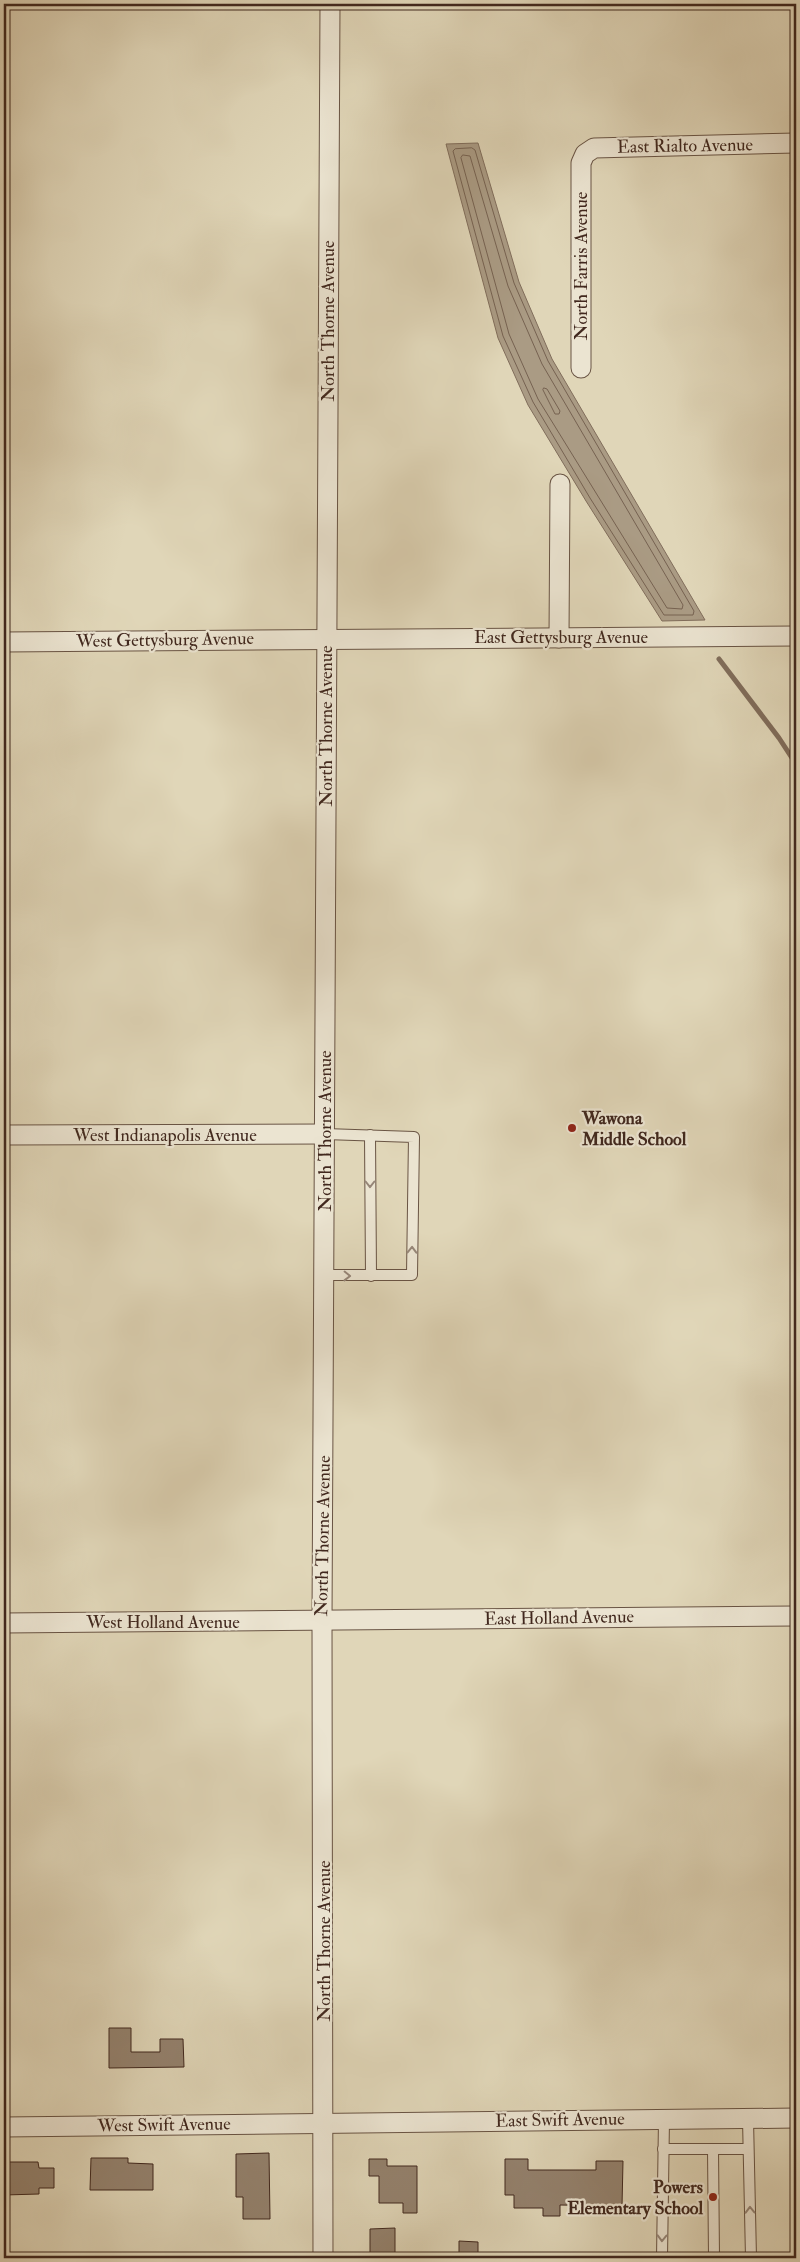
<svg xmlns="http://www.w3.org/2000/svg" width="800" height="2262" font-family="'IM FELL Double Pica',serif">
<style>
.water{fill:#aa9b84;stroke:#806d5b}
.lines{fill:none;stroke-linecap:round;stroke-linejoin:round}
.shore{stroke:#766251;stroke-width:1}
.stream{stroke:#806d5b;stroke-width:5}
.building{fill:#94826e;stroke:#41281e}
.lane-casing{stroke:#695444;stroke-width:12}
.street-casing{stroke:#695444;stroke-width:21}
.lane{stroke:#ebe4d1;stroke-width:10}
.street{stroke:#ebe4d1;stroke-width:19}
.oneway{stroke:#968678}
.poi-dot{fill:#8f2418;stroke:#ebe4d1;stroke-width:2}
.labels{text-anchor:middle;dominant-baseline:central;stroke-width:4.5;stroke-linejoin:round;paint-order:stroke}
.street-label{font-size:18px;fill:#41281e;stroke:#ebe4d1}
.poi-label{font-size:18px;font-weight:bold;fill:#41281e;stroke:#ebe4d1;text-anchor:start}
</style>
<rect width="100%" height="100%" fill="#e0d6b8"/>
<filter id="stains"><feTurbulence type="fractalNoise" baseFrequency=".004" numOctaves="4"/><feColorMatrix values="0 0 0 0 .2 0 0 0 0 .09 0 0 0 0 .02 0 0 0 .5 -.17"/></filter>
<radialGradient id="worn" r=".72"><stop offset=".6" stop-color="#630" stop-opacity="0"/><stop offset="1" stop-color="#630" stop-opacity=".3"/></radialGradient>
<path class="water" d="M478,143L519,282L552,359L705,620L662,621L586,501L528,405L498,338L446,144Z"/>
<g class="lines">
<g class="shore">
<path d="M472,148L475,150L514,283L548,361L694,611L693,615H664L590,498L533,402L503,336L453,151L455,149Z"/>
<path d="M463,155L470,156L508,286L542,364L683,605L682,609L667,608L538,399L509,334L461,158Z"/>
<path d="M544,388L547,389L560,411L559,414H555L543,390Z"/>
</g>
<path class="stream" d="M719,659L779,738L796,764"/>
</g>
<g class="building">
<path d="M109,2028H131V2052H160V2039H183L184,2067L109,2068Z"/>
<path d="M269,2153L270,2219H243V2197H236V2154Z"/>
<path d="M91,2158H128V2163L153,2164V2190H90Z"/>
<path d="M369,2159H387V2166H417V2213H403V2203H379V2176H369Z"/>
<path d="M505,2159H528V2170H596V2161H623L622,2206L560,2205V2216H543V2208H514V2195H505Z"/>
<path d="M4,2162H38L39,2168H54V2188H39V2194L4,2195Z"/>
<path d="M395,2228V2258H370V2229Z"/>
<path d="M459,2241L478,2242V2258H459Z"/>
</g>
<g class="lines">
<defs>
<g id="lane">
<path d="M370,1135L371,1276"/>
<path d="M324,1275H412L414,1137L325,1134"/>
<path d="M748,2119L751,2258"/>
<path d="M663,2149H748"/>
<path d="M713,2149L714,2258"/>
<path d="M662,2258L664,2119"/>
</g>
<g id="street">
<path d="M581,368V163L585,154L594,148L796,143"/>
<path d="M559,638L560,484"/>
<path d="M4,642L796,636"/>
<path d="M4,1135L325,1134"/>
<path d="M4,1623L796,1616"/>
<path d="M4,2127L796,2118"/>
<path d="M323,2258L322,1621L330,4"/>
</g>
</defs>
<use href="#lane" class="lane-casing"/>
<use href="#street" class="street-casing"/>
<use href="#lane" class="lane"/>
<use href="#street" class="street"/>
</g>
<defs><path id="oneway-chevron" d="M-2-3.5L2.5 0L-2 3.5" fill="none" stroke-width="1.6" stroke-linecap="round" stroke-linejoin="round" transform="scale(1.25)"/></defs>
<g class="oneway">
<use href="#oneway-chevron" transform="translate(370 1184) rotate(90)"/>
<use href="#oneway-chevron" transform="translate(412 1250) rotate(-89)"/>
<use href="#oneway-chevron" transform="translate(347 1276) rotate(1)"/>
<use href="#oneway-chevron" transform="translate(750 2210) rotate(-91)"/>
<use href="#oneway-chevron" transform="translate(662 2238) rotate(91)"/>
</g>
<g class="poi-dot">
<circle cx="572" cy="1128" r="5"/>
<circle cx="713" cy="2197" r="5"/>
</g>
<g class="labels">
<g class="street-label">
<text transform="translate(685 146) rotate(-1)">East Rialto Avenue</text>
<text transform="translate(581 266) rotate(-90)">North Farris Avenue</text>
<text transform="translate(328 321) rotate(-90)">North Thorne Avenue</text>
<text x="561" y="637">East Gettysburg Avenue</text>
<text transform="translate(165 640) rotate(-1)">West Gettysburg Avenue</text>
<text transform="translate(326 726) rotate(-90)">North Thorne Avenue</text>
<text transform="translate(325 1131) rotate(-90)">North Thorne Avenue</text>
<text x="165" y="1135">West Indianapolis Avenue</text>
<text transform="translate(323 1536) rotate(-89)">North Thorne Avenue</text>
<text transform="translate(559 1618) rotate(-1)">East Holland Avenue</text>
<text x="163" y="1622">West Holland Avenue</text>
<text transform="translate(324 1941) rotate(-90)">North Thorne Avenue</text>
<text transform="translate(560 2120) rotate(-1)">East Swift Avenue</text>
<text transform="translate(164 2125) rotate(-1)">West Swift Avenue</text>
</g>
<g class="poi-label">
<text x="582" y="1118">Wawona<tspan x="582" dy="21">Middle School</tspan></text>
<text x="703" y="2187" text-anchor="end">Powers<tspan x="703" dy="21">Elementary School</tspan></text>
</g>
</g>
<rect width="800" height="2262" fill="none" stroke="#e0d6b8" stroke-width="20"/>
<rect x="5" y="5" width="790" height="2252" fill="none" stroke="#41281e" stroke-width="2.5"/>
<rect x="10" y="10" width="780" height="2242" fill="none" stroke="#41281e"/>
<rect width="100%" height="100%" filter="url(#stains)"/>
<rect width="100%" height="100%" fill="url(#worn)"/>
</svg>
